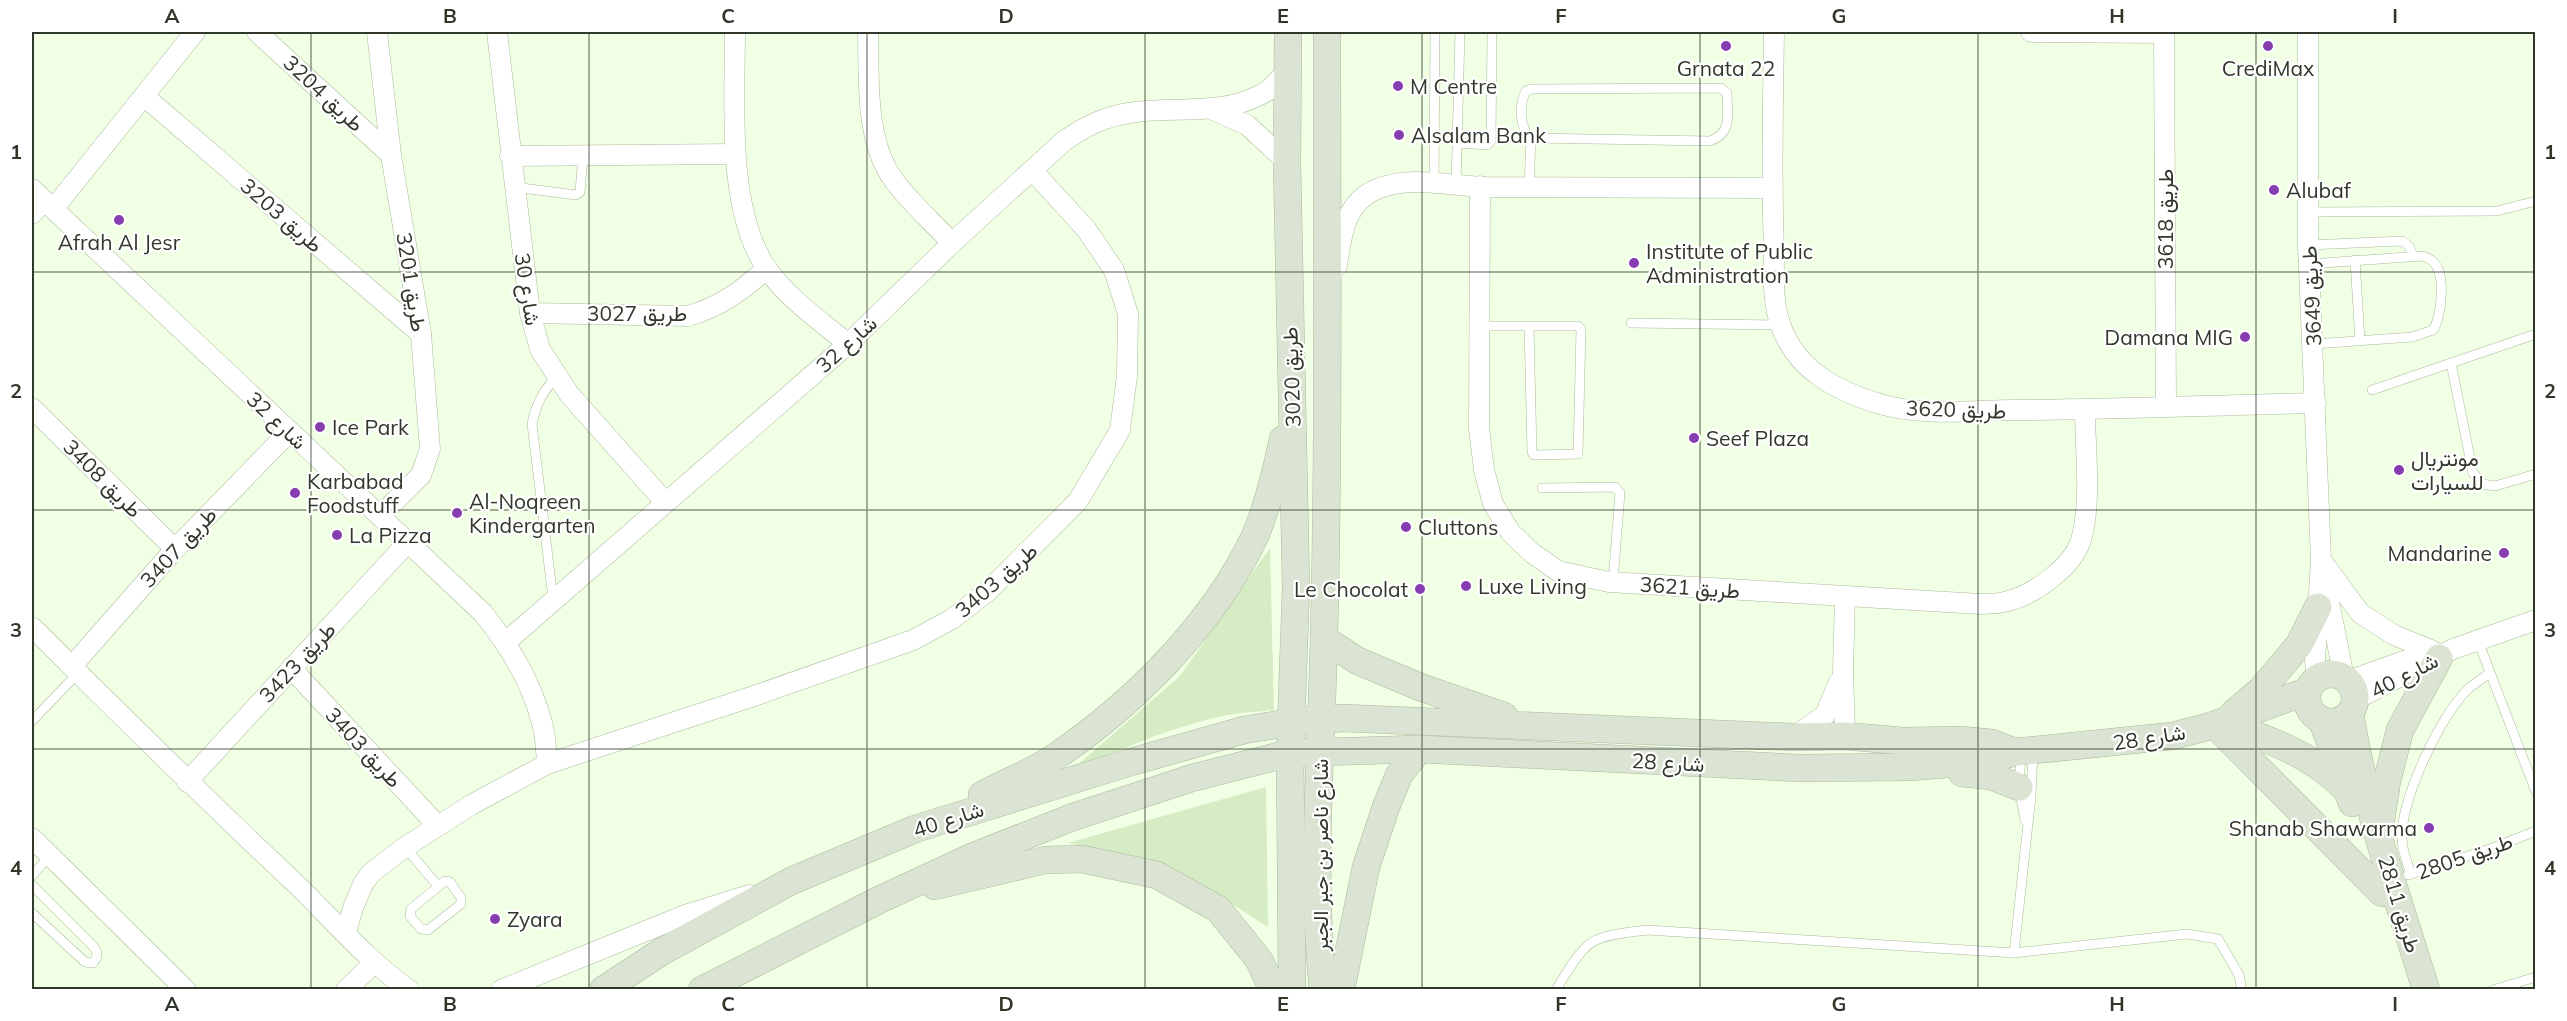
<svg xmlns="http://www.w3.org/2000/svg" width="2567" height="1021" font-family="Mulish,Vazirmatn,sans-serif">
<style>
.green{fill:#d6ecc4}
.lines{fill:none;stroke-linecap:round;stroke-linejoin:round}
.lane-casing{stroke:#a9ba9b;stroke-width:10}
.street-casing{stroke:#a9ba9b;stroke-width:21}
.secondary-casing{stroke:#a9ba9b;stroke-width:28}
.lane{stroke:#fff;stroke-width:9}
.street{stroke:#fff;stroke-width:20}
.secondary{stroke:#dbe4d2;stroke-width:27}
.grid{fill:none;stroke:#31382b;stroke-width:1.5;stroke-opacity:0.55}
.poi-dot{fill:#863db0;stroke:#fff;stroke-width:2}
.labels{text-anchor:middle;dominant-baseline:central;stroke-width:4.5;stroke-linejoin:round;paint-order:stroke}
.poi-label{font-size:21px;fill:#31382b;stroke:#fff;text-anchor:start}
.street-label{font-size:21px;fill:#31382b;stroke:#fff}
.neatline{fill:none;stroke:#31382b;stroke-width:2}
.grid-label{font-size:20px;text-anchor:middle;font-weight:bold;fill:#31382b}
</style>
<rect width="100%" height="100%" fill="#f1ffe5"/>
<g class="green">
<path d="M1270,548L1274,710C1259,712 1243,712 1228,715C1172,726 1119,750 1068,773L1180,676Z"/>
<path d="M1266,787L1268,927L1202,885L1164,866L1068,843Z"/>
</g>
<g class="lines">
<defs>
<g id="lane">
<path d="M1721,88L1727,93C1727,114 1733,133 1710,141L1531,138C1519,128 1519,104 1526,91L1531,89Z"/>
<path d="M1458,143L1487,145L1491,141L1492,32"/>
<path d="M1434,183L1435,32"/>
<path d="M1456,185L1460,32"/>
<path d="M514,187L576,195L580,192L583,155"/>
<path d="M1529,187L1531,138"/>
<path d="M2308,212L2497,211L2536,201"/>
<path d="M2308,245L2402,241L2409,246L2413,256"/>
<path d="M2355,260L2360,341"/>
<path d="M2309,264L2422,256C2425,257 2429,258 2431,260C2447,271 2442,316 2433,330L2412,337L2314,344"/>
<path d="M1631,323L1780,325"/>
<path d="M1479,326H1578L1581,329L1578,454L1534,455L1532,452L1529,326"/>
<path d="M2451,363L2473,473L2483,484L2495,486L2536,474"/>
<path d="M2372,390L2536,334"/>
<path d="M1542,488L1615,487L1620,493L1613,582"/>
<path d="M553,599L532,424C536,404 543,391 557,376"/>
<path d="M2478,641L2536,792"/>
<path d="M32,721L78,673"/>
<path d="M2033,752L2031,796L2014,953L2187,934L2218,939L2239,975L2242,990"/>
<path d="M2021,753L2019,787L2025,820"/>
<path d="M405,847L438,886"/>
<path d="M2411,874C2407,862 2402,851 2402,838C2401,799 2440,716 2468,689C2475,683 2483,678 2490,673"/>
<path d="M2408,875L2490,849L2536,831"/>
<path d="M32,876L50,855"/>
<path d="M445,881L450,882L461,898V904L428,930L421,929L410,916L411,909Z"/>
<path d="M32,885L94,947C98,953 98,957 93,963L85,962L32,913"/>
<path d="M1556,990C1563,978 1580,950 1591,943C1603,934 1632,932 1647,930L2014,953"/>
<path d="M2493,990L2536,977"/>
</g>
<g id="street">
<path d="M257,32L391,155"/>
<path d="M377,32L391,155L421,334L430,449L421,475L380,516"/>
<path d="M497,32L530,313L540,349L569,394L665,502"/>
<path d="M735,32C735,102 726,209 767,269C788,299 821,321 848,344"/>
<path d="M868,32C869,77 865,141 893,179C909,202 933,222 952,243"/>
<path d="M1774,32C1773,104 1771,177 1774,250C1774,274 1772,303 1781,326C1797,371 1837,391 1880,404C1921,416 1968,411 2011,410C2113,410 2214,405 2316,403"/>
<path d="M2031,32L2164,33"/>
<path d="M2164,32L2166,406"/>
<path d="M2308,32V245L2321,560L2315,661L2317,678"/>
<path d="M144,96L421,334"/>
<path d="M1211,109L1247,125L1287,162"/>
<path d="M510,156L735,154"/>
<path d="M1480,186L1479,428L1484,470L1493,504L1511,533L1532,553L1558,571L1609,582L1981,604C1989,603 1997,604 2004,602C2031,597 2073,567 2081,540C2092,501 2085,450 2085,410"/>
<path d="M32,189L483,613C510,647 531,681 542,723C546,736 546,751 547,764"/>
<path d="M54,208L195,32"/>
<path d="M32,214L44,201"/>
<path d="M1337,266C1341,236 1345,202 1377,189C1411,175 1450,186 1485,187C1580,187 1676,188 1772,188"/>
<path d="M530,313L688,316C720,307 743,290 767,268"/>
<path d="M32,408L175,549"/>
<path d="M2321,560L2360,613L2394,635L2433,651"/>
<path d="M2326,586L2344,678"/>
<path d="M1845,597L1843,671L1845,736"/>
<path d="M32,627C119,713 206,800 296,884C333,920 367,960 409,990"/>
<path d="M506,642L848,344L952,243L1064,141C1077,132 1090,124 1105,119C1155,101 1212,120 1260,95C1272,90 1279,79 1288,70"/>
<path d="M72,666L175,549L289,432"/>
<path d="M291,668L438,826"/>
<path d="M2348,681L2424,654"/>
<path d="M2355,700L2453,649L2536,620"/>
<path d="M1795,736L1825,715L1839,682"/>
<path d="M187,782L408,542"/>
<path d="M32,838L186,990"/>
<path d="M346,932L353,908L363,884L371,873L405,847L471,805L547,764L757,695L913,640L952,619L988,591L1078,501L1120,430L1127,376L1128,314L1114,270L1086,229L1032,170"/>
<path d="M346,990L374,963"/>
<path d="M501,990L685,915L749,895"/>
</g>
<g id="secondary">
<path d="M1288,32L1287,162L1296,588L1290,753L1292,990"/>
<path d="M1324,639L1358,661L1420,687L1504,716"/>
<circle cx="2331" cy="698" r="24"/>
<path d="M2234,713L2261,690L2299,645L2318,607"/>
<path d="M2350,713C2365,808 2398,898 2426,990"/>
<path d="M2322,720L2352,803"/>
<path d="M2231,726C2277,743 2312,755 2347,790"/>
<path d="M2218,728L2382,893"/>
<path d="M1962,773L1991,776L2019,787"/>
<path d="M982,795C1006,782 1033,772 1055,757C1135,703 1214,623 1255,536C1268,506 1276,472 1283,439"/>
<path d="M2380,826L2387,781L2400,730L2439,658"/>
<path d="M935,886L1045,860L1082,859L1157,875L1218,909L1259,960L1273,990"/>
<path d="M603,990L661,952L791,881L915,829L1131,762L1244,730L1293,722L1343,718L1794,737L1845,736L1903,741L1961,740L1992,743L2015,752"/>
<path d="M702,990L881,899L974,856L1073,817L1192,778L1290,753L1419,749L1798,768L1910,767L1984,761L2015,752L2172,736L2211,726L2308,691"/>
<path d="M1323,990C1311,872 1321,756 1324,638C1329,436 1327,234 1327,32"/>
<path d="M1341,990L1366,867L1386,807L1399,775L1419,749"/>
</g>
</defs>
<use href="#lane" class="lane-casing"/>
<use href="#street" class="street-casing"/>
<use href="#secondary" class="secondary-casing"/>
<use href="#lane" class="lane"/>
<use href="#street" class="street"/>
<use href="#secondary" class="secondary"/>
</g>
<path class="grid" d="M311,32V990M589,32V990M867,32V990M1145,32V990M1422,32V990M1700,32V990M1978,32V990M2256,32V990M32,272H2536M32,510H2536M32,749H2536"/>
<g class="poi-dot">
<circle cx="1726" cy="46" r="6"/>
<circle cx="2268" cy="46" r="6"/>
<circle cx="1398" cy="86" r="6"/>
<circle cx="1399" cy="135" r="6"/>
<circle cx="2274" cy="190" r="6"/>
<circle cx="119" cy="220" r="6"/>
<circle cx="1634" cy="263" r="6"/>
<circle cx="2245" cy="337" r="6"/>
<circle cx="320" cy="427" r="6"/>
<circle cx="1694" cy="438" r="6"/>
<circle cx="2399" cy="470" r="6"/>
<circle cx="295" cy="493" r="6"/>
<circle cx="457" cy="513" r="6"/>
<circle cx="1406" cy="527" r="6"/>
<circle cx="337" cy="535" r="6"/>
<circle cx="2504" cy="553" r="6"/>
<circle cx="1466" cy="586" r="6"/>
<circle cx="1420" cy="589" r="6"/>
<circle cx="2429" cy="828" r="6"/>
<circle cx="495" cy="919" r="6"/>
</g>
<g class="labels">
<g class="poi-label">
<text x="1726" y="68" text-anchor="middle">Grnata 22</text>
<text x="2268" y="68" text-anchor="middle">CrediMax</text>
<text x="1410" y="86">M Centre</text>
<text x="1411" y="135">Alsalam Bank</text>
<text x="2286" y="190">Alubaf</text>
<text x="119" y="242" text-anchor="middle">Afrah Al Jesr</text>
<text x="1646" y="251">Institute of Public<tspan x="1646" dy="24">Administration</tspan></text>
<text x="2233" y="337" text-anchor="end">Damana MIG</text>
<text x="332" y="427">Ice Park</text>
<text x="1706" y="438">Seef Plaza</text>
<text x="2411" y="458">مونتريال<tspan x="2411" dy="24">للسيارات</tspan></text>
<text x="307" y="481">Karbabad<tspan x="307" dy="24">Foodstuff</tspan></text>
<text x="469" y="501">Al-Noqreen<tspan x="469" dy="24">Kindergarten</tspan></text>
<text x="1418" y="527">Cluttons</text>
<text x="349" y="535">La Pizza</text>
<text x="2492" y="553" text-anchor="end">Mandarine</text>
<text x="1478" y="586">Luxe Living</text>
<text x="1408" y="589" text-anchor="end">Le Chocolat</text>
<text x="2417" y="828" text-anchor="end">Shanab Shawarma</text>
<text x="507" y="919">Zyara</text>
</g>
<g class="street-label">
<text transform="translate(324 93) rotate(43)">طريق 3204</text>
<text transform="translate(282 215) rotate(41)">طريق 3203</text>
<text transform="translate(2165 219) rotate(-90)">طريق 3618</text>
<text transform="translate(412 282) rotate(81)">طريق 3201</text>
<text transform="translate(528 289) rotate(81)">شارع 30</text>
<text transform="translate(2311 296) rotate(-93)">طريق 3649</text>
<text x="637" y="313">طريق 3027</text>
<text transform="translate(846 344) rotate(-42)">شارع 32</text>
<text transform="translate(1291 377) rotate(-92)">طريق 3020</text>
<text transform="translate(1956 409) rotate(2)">طريق 3620</text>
<text transform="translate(277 420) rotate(43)">شارع 32</text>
<text transform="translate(103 478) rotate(45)">طريق 3408</text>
<text transform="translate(178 547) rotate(-47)">طريق 3407</text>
<text transform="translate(996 580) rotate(-41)">طريق 3403</text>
<text transform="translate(1690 587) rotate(4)">طريق 3621</text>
<text transform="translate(297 662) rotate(-47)">طريق 3423</text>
<text transform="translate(2404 675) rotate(-27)">شارع 40</text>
<text transform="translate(2149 737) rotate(-9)">شارع 28</text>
<text transform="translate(364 747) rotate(47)">طريق 3403</text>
<text transform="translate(1668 762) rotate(3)">شارع 28</text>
<text transform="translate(948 819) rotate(-18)">شارع 40</text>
<text transform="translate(1320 855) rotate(-90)">شارع ناصر بن جبر الجبر</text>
<text transform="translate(2464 856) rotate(-19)">طريق 2805</text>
<text transform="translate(2400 904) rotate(73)">طريق 2811</text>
</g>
</g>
<rect width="2567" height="1021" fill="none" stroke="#ffffff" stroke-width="66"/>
<rect x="33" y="33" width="2501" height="955" class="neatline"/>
<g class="grid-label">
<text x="172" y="23">A</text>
<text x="450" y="23">B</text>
<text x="728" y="23">C</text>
<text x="1006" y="23">D</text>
<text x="1283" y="23">E</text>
<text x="1561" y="23">F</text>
<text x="1839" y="23">G</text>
<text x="2117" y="23">H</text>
<text x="2395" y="23">I</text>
<text x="16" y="159">1</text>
<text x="2550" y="159">1</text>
<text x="16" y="398">2</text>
<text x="2550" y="398">2</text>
<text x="16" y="637">3</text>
<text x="2550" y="637">3</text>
<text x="16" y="875">4</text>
<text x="2550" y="875">4</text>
<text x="172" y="1011">A</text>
<text x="450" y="1011">B</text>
<text x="728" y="1011">C</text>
<text x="1006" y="1011">D</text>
<text x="1283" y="1011">E</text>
<text x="1561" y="1011">F</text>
<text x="1839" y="1011">G</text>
<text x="2117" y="1011">H</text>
<text x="2395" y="1011">I</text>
</g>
</svg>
